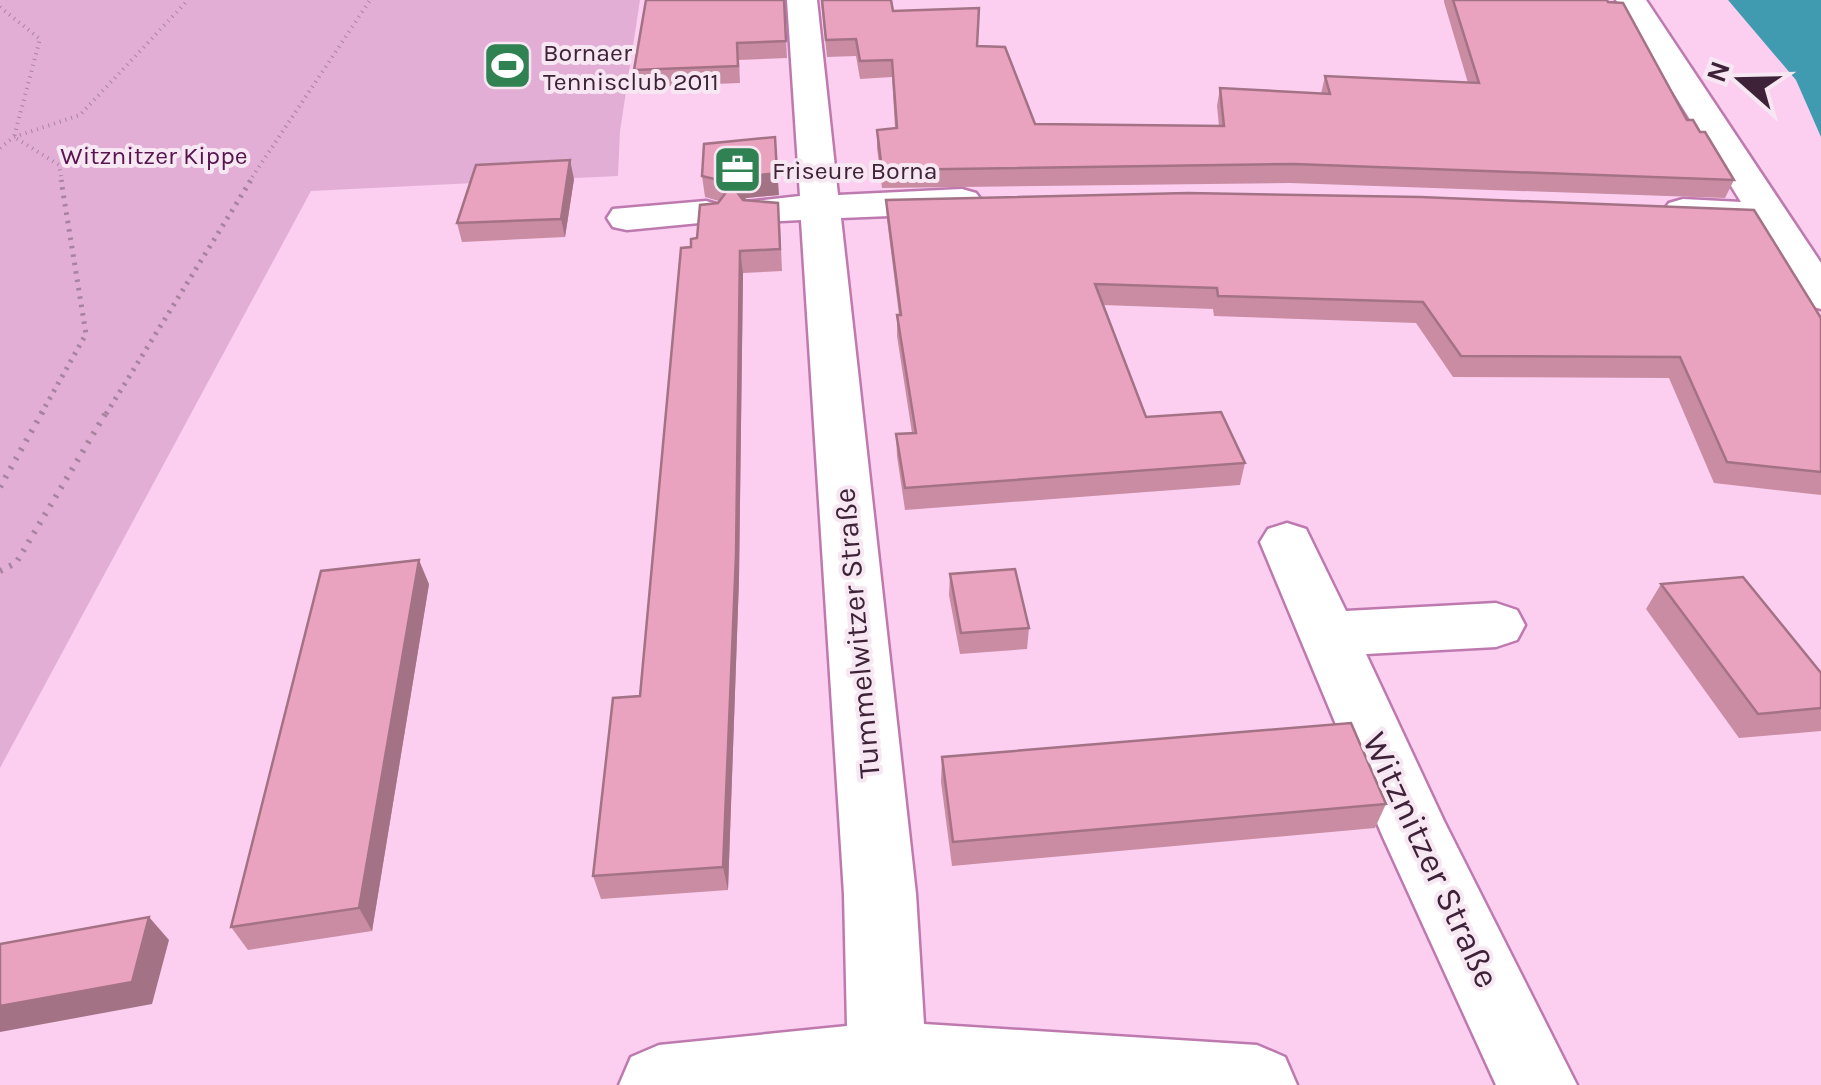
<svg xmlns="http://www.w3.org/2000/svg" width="1821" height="1085" font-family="Karla,sans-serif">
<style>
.green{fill:#e2aed6}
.water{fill:#419bb0}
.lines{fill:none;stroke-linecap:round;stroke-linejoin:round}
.street-casing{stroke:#be7aaf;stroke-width:5}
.path-far2{stroke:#a8839f;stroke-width:4;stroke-dasharray:1 5;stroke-linecap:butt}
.path-far1{stroke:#a8839f;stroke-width:5;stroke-dasharray:2.5 6;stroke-linecap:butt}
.path{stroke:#a8839f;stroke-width:6;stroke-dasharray:2.5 8;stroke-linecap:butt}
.street{fill:#fff;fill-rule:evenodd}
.wall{fill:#c98ca3}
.shaded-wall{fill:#a47285}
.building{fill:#eaa3be;stroke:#a47285;stroke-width:2.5}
.labels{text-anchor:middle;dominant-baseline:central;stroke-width:8;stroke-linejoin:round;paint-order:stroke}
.far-poi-label{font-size:25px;fill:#3e2338;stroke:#f6e7f2;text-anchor:start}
.far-park-label{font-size:25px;fill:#57144d;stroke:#f6e7f2}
.street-label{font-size:30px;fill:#3e2338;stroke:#f6e7f2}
.near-street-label{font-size:35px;fill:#3e2338;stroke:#f6e7f2}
</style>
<rect width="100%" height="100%" fill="#fccff1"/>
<path class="green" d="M0,0H640L620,131L618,176L311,191L0,768Z"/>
<path class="water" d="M1728,0H1821V137L1796,80Z"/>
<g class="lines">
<defs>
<g id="street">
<path d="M787,0H817L838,195L962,189L976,193L982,201L976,209L962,213L841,218L916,894L924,1024L1257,1045L1285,1057L1297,1085H619L631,1057L659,1045L847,1026L844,894L801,220L760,222L746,218L740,210L746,202L800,196Z"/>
<path d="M1616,0H1646L1821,263V309L1806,305L1757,227L1669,219L1663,211L1669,203L1683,199L1741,202Z"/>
<path d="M706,201L720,205L726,213L720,221L627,230L613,227L607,218L613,209Z"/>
<path d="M1287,523L1306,529L1346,611L1496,603L1517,610L1525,625L1517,640L1496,647L1366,654L1444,821L1577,1085H1496L1382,835L1260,542L1268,529Z"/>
</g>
</defs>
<use href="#street" class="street-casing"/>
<g class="path-far2">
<path d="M0,7L40,39L14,137L59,165L62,182"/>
<path d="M0,148L14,137L80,115L188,0"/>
<path d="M249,182L370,0"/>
</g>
<g class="path-far1">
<path d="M41,414L86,334L61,180"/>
<path d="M106,414L251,180"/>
</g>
<g class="path">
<path d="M0,487L43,411"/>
<path d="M0,571L16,563L107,411"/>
</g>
<use href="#street" class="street"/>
</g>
<g class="wall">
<path d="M784,0L787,58L739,60L740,83L637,87L634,70Z"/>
<path d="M821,0H891L893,11L977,46L1035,124L1219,126L1217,106L1220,88L1321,94L1325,76L1468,83L1444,2V0H1607L1687,120L1700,132L1734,180L1725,198L1290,183L882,188L877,148V130L895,128L892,77L860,79L856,56L827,57Z"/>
<path d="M702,176L779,195L746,198L744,200L780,225L782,271L743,273L739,579L728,890L601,899L593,876L640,696L691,247L719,201L705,197Z"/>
<path d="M574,179L565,237L462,242L457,223Z"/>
<path d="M886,200L1821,318V495L1714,483L1669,378L1453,377L1416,323L1214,316L1213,309L1103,305L1146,417L1245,463L1240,485L905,510L897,456L896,434L912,433L897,336V315H899L887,220Z"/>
<path d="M950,574L1029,628L1027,649L960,654L949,595Z"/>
<path d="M429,584L372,931L248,950L231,927Z"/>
<path d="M1661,584L1821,673V731L1739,738L1646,609Z"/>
<path d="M942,757L1386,804L1375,828L952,866L941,782Z"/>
</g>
<g class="shaded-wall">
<path d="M775,137L779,195L746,198L736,210L734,188Z"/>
<path d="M570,160L574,179L565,237L561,219Z"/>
<path d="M740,251L743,273L739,579L728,890L723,867Z"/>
<path d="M419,560L429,584L372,931L359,908Z"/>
<path d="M149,917L169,940L152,1004L0,1032V1006Z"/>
</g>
<g class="building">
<path d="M646,0H784L786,41L737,43L738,66L634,70Z"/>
<path d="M822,0H891L893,11L979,8L977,46L1005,47L1035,124L1224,126L1220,88L1330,94L1325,76L1479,83L1453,0H1607L1608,2L1623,3L1687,120H1693L1700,132H1705L1734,180L1294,164L882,170L877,130L897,128L892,60L860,61L856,39L826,40Z"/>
<path d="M775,137L777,173L743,177L734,188L743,200L778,203L780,249L740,251L736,555L723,867L593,876L613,698L640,696L681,248L691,247V239L697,238L700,205L718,203L727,191L719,180L702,176L704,144Z"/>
<path d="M570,160L561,219L457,223L476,165Z"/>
<path d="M1188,193L1420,197L1754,210L1821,318V472L1727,462L1680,357L1461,356L1423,302L1218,296L1217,288L1095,284L1146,417L1221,412L1245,463L905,488L896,434L916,433L897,315H901L886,200Z"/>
<path d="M419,560L359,908L231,927L321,571Z"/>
<path d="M1015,569L1029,628L961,633L950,574Z"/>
<path d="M1743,577L1821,673V708L1758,714L1661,584Z"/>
<path d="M1351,723L1386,804L953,842L942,757Z"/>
<path d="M149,917L132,982L0,1006V944Z"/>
</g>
<defs>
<symbol id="stadium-square" viewBox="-11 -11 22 22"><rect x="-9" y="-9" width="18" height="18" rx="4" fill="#308253" stroke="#f6e7f2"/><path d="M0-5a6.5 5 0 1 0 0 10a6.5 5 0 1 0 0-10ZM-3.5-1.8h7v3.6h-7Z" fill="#fff"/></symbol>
<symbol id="office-square" viewBox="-11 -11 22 22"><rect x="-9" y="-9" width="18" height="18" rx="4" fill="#308253" stroke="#f6e7f2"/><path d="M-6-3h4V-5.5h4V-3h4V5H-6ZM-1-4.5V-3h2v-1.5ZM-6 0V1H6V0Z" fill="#fff"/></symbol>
</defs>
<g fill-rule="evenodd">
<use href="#stadium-square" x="480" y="38" width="55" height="55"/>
<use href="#office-square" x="710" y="142" width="55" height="55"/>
</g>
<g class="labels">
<g class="far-poi-label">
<text x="543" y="52">Bornaer<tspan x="543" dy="29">Tennisclub 2011</tspan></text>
<text x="772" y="170">Friseure Borna</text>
</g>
<g class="far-park-label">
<text x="154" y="155">Witznitzer Kippe</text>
</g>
<g class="street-label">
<text transform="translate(857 633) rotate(-95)">Tummelwitzer Straße</text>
</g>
<g class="near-street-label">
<text transform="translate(1431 860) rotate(65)">Witznitzer Straße</text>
</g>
</g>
<g transform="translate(1741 80) rotate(290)" stroke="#f6e7f2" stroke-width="8" paint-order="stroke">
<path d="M0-8L18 38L0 25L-18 38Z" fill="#3e2338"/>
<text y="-15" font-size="28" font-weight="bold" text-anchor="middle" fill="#3e2338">N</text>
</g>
</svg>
